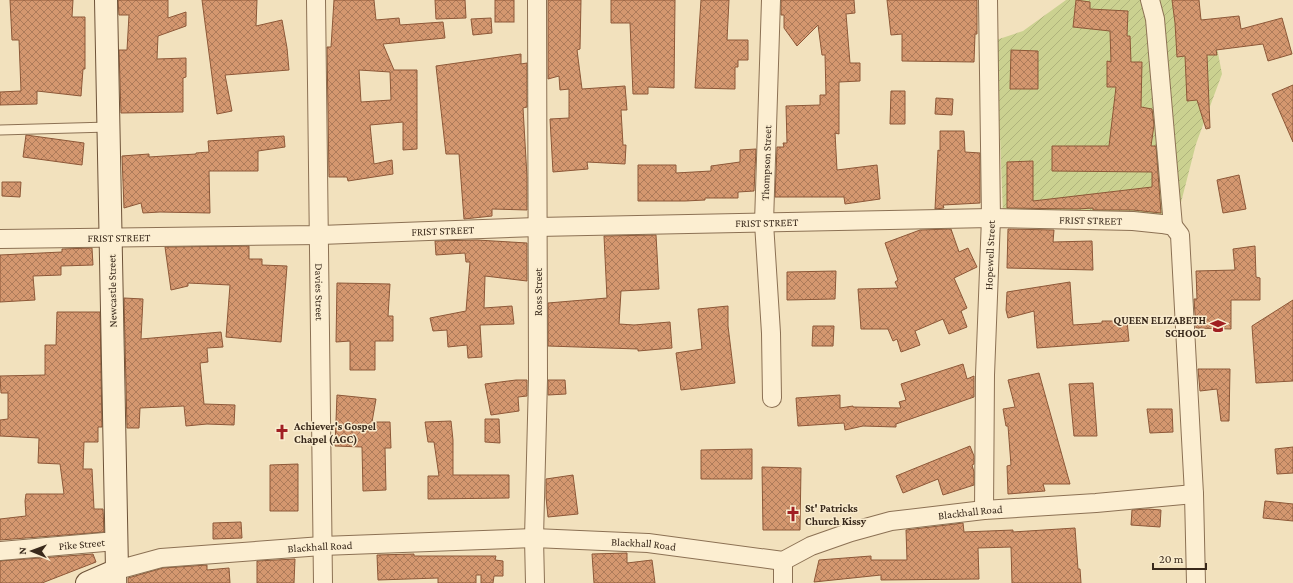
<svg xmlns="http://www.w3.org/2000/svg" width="1293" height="583" font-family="'Crimson Pro',serif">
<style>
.garden{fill:url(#garden-furrows)}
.building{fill:url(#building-cross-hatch);stroke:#8d5838;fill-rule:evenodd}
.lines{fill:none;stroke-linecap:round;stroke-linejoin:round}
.lane-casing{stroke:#8c7154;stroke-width:11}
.street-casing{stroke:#8c7154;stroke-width:20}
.secondary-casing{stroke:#6d5238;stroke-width:24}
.lane{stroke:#fceed1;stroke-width:9}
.street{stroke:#fceed1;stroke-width:18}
.secondary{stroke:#fceed1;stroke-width:22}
.labels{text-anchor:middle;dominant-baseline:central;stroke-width:3;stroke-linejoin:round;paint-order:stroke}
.street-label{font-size:11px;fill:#39291b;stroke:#f9ebcd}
.poi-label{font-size:11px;font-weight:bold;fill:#39291b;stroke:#f9ebcd;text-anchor:start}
</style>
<defs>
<pattern id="garden-furrows" width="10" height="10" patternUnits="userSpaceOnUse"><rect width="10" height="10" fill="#cbd190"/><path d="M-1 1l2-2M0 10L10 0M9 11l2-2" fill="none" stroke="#afb37c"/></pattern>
<pattern id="building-cross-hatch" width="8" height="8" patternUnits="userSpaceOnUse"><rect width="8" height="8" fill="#d4976f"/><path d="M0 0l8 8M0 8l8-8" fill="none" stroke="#ad7b5a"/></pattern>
</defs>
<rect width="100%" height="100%" fill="#f2e1bd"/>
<path class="garden" d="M1066,0H1184L1214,32L1222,74L1196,144L1177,218L1003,215L1000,137L993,41L1023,31Z"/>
<g class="building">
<path d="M10,0H73L72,17H85V69H83L81,96L37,91V104L0,105V92L21,91L19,40H12Z"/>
<path d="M118,0H168V18L186,12V26L158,36L157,59L186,58V77L183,78V112L121,113L119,50H127L129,15H119Z"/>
<path d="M202,0H257L256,26L282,20L287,48L289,70L225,75L232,111L217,114Z"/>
<path d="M334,0H374L376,20L399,18L400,25L443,22L445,38L383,44L394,70H417V149L403,150V122L370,125L374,164L392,160L393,174L348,181L347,177H329L327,47H331ZM359,70L390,72L391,100L361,102Z"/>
<path d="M435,0H465L466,18L436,19Z"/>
<rect x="495" y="0" width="19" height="22"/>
<path d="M548,0H581L580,49L577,50L582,89L625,86L627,110H621L623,145H626L625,164L587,162L588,169L553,172L550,119L569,118V89L560,90L559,76L548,79Z"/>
<path d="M611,0H675L674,88L648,87V94H633L630,23H611Z"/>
<path d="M701,0H729L727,40H748V60H738V67H735V89L695,88Z"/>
<path d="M781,0H854L855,13L846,14L850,63H860V81L839,82V134L835,133L837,170L877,165L880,199L845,204L844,197H775L777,147H784L783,143H787L786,106L820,105V95H826L825,55H822L818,25L797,46L784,28V15H781Z"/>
<path d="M887,0H977V34H975L974,62L902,61V34L891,35Z"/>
<path d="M1076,0L1090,2V9L1128,11L1127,36H1130L1131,62H1142L1141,107L1152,109L1154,125L1151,146H1156L1161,213L1133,210H1093V208L1077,209L1007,208V162L1033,161V201L1152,187V172L1052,171V146H1109L1116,87H1107V61L1111,62L1110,31L1073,27Z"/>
<path d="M1172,0H1199L1201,20L1239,16L1241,29L1282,18L1292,54L1268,61L1263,44L1216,50L1217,55H1207L1210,128L1206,129L1197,100L1187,101L1185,56L1177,57L1175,23Z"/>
<path d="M491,18L492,33L473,35L471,19Z"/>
<path d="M1011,50L1038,51V89H1010Z"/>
<path d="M521,54V64L527,63V107L523,108L527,177V210L492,209V216L464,219L459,154H446L436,66Z"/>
<path d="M1293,85V142L1272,94Z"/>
<path d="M891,91H905V124H890Z"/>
<path d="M936,98L953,99L952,115L935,114Z"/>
<path d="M940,131H964L965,152L980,153V203L943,205L944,208L935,209L938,150L940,151Z"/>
<path d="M26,135L84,143L82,165L23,157Z"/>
<path d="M284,136L285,147L258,151V171H209L210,213L160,212L143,213L141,203L124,208L122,156L149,154V157L196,154V153L209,152L208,141Z"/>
<path d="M756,149L754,191L738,192V198H705V200L685,201H638V165H676V173L711,171V166L740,162V150Z"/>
<path d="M1239,175L1246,209L1223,213L1217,180Z"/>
<path d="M2,182H21L20,197L2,196Z"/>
<path d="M951,229L959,252L968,248L977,267L954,278L967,308L961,311L967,327L949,334L943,319L915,331L920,345L901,352L897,339L893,341L888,329H861L858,289L898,288L895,282L898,280L885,243L920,230Z"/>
<path d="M1008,229L1054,230L1053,242L1092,241L1093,270L1007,268Z"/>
<path d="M656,235L659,289L621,291L619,324L634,325L670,322L672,348L638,351V349L548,346V303L607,298L604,236Z"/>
<path d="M477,240L527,243V281L485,276L484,308L512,306L514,324L480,325L482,357L468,358L467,345L448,347L447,330L433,331L430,318L466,311L470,262H466L465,253L436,255L435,241Z"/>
<path d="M249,246V259H262V265L287,266L281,342L226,337L230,285L188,283V286L171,290L165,247Z"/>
<path d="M1255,246L1256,277L1260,278V300H1231V329L1196,328L1194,299H1197L1196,271L1235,270L1233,249Z"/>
<path d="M92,248L93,265L61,266V275L33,276L35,300L0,302V255L62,252V249Z"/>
<path d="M836,271L835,299L787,300V272Z"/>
<path d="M1070,282L1073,325L1102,323V321H1127L1129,341L1037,348L1034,311L1008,318L1006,310L1007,292Z"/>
<path d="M337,283L390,284L388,316H393V341H375V370H350V341L336,342Z"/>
<path d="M124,298L143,299L141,339L221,332L223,347L207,348L208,362L200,363L204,404L235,405L234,425L207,424L186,426L184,406L140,408L139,428H127Z"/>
<path d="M1293,300V381L1256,383L1252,326Z"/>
<path d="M728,306V326L735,383L681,390L676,353L702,349L698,309Z"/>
<path d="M57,312H100L102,427H98V442H84L83,469H92L94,509H103L104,532L0,540V519L26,516L25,501L26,494H64L60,464L38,463L39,438L0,436V420L8,419V393H1L0,376L45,375V345H56Z"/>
<path d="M813,326H834L833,346H812Z"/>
<path d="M963,364L967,379L974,376V397L896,424V427L863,426L845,430L844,423L798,426L796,398L840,395V408L853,406V407L901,408L899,402L906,400L901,384Z"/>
<path d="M1198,369H1230L1229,421H1221L1217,389L1200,391Z"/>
<path d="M1039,373L1070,484H1043L1045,491L1008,494L1007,466L1011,465L1008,426H1006L1003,409L1015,407L1008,380Z"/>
<path d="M516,380H527V396L518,397L519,411L491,415L485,384Z"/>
<path d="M548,380H565L566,394L548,395Z"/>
<path d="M1093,383L1097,436H1074L1069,384Z"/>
<path d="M337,395L376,399L372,422H390L391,448H385L386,490L363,491L362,447L335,446Z"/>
<path d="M1147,409H1172L1173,432L1150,433Z"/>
<path d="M485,419H499L500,443L485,442Z"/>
<path d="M451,421L453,440V475H509V498L428,499V476H439L434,442H428L425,422Z"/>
<path d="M970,446L974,456V464L972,465L974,472V485L943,495L938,479L903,493L896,476Z"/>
<path d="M1293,447V473L1277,474L1275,449Z"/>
<path d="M752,449V479H701V450Z"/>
<path d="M298,464V511H270V465Z"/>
<path d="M762,467L801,468L800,530H763Z"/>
<path d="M573,475L578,514L548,517L546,497V479Z"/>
<path d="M1265,501L1293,504V521L1263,518Z"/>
<path d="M1148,509L1161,510L1160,527L1131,525L1132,510Z"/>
<path d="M241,522L242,538L213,539V523Z"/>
<path d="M963,523L964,532L1013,530V532L1075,528L1078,569H1080L1081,583H1012L1011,547L978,548L979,579L881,580V575L814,582L819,560L871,556V560H907L906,530Z"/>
<path d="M627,553V563L652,560L655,583H594L592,554Z"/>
<path d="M93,554L96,562L42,583H0V561Z"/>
<path d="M414,554V556H496L495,560L503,561V576H494L493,583H481V575H476V583H438V578L378,580L377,555Z"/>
<path d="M295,559L294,583H257V561Z"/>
<path d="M207,565V570L229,568L230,583H128V578L163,568Z"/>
</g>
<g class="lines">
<defs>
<path id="lane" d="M0,130L109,127"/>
<g id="street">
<path id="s1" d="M316,0L323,583"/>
<path d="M771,0L764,223L771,333L772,398"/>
<path d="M1150,0L1155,19L1173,226"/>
<path id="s2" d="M0,239L320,235L537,227L991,218L1133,221L1162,224L1173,226L1180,235L1194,494L1196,583"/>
<path id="s3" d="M984,510L985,375L991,218L988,0"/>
<path id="s4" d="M0,551L116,541"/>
<path id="s5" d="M117,583V570L161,558L322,546L534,538L648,543L783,561L811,546L851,532L891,521L984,510L1096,503L1194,494"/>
<path d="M535,583L534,538L538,379L537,0"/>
<path d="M783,583V561"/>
</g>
<path id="secondary" d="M87,583L117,570L106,0"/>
</defs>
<use href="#lane" class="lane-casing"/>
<use href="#street" class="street-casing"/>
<use href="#secondary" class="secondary-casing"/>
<use href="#lane" class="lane"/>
<use href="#street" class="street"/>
<use href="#secondary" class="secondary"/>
</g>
<defs>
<symbol id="school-bare" viewBox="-9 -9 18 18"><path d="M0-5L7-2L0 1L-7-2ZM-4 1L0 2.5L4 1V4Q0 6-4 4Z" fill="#a01f22" stroke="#f9ebcd" stroke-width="2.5" paint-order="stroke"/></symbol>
<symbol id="church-bare" viewBox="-9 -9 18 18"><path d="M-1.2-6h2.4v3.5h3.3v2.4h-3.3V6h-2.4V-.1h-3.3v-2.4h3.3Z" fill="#a01f22" stroke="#f9ebcd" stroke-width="2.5" paint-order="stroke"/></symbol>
</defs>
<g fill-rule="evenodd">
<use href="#school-bare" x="1207" y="315" width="22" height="22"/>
<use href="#church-bare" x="271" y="421" width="22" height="22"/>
<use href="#church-bare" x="782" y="503" width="22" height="22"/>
</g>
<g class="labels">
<g class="street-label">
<text transform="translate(766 163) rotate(-88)">Thompson Street</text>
<text stroke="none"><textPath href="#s2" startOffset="1091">FRIST STREET</textPath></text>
<text stroke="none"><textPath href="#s2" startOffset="767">FRIST STREET</textPath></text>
<text stroke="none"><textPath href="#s2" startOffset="443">FRIST STREET</textPath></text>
<text stroke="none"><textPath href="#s2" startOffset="119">FRIST STREET</textPath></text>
<text stroke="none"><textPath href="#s3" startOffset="255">Hopewell Street</textPath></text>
<text transform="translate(112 291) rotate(-91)">Newcastle Street</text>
<text stroke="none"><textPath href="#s1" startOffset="292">Davies Street</textPath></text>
<text transform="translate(538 292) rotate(-90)">Ross Street</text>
<text stroke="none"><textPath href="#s5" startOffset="878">Blackhall Road</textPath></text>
<text stroke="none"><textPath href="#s4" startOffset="82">Pike Street</textPath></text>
<text stroke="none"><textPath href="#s5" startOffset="542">Blackhall Road</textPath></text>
<text stroke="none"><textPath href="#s5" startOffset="218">Blackhall Road</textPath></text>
</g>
<g class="poi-label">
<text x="1206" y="320" text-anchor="end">QUEEN ELIZABETH<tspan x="1206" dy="13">SCHOOL</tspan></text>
<text x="294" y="426">Achiever's Gospel<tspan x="294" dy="13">Chapel (AGC)</tspan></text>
<text x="805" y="508">St' Patricks<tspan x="805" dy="13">Church Kissy</tspan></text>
</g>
</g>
<g transform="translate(32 551) rotate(271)" stroke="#f9ebcd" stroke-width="3" paint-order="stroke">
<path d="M0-3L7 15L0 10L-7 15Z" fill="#39291b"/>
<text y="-6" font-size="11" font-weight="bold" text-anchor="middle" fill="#39291b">N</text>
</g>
<path d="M1153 563v6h53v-6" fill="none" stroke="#39291b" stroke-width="2"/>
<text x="1159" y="563" font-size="12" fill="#39291b" stroke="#f9ebcd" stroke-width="3" paint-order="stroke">20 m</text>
</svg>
